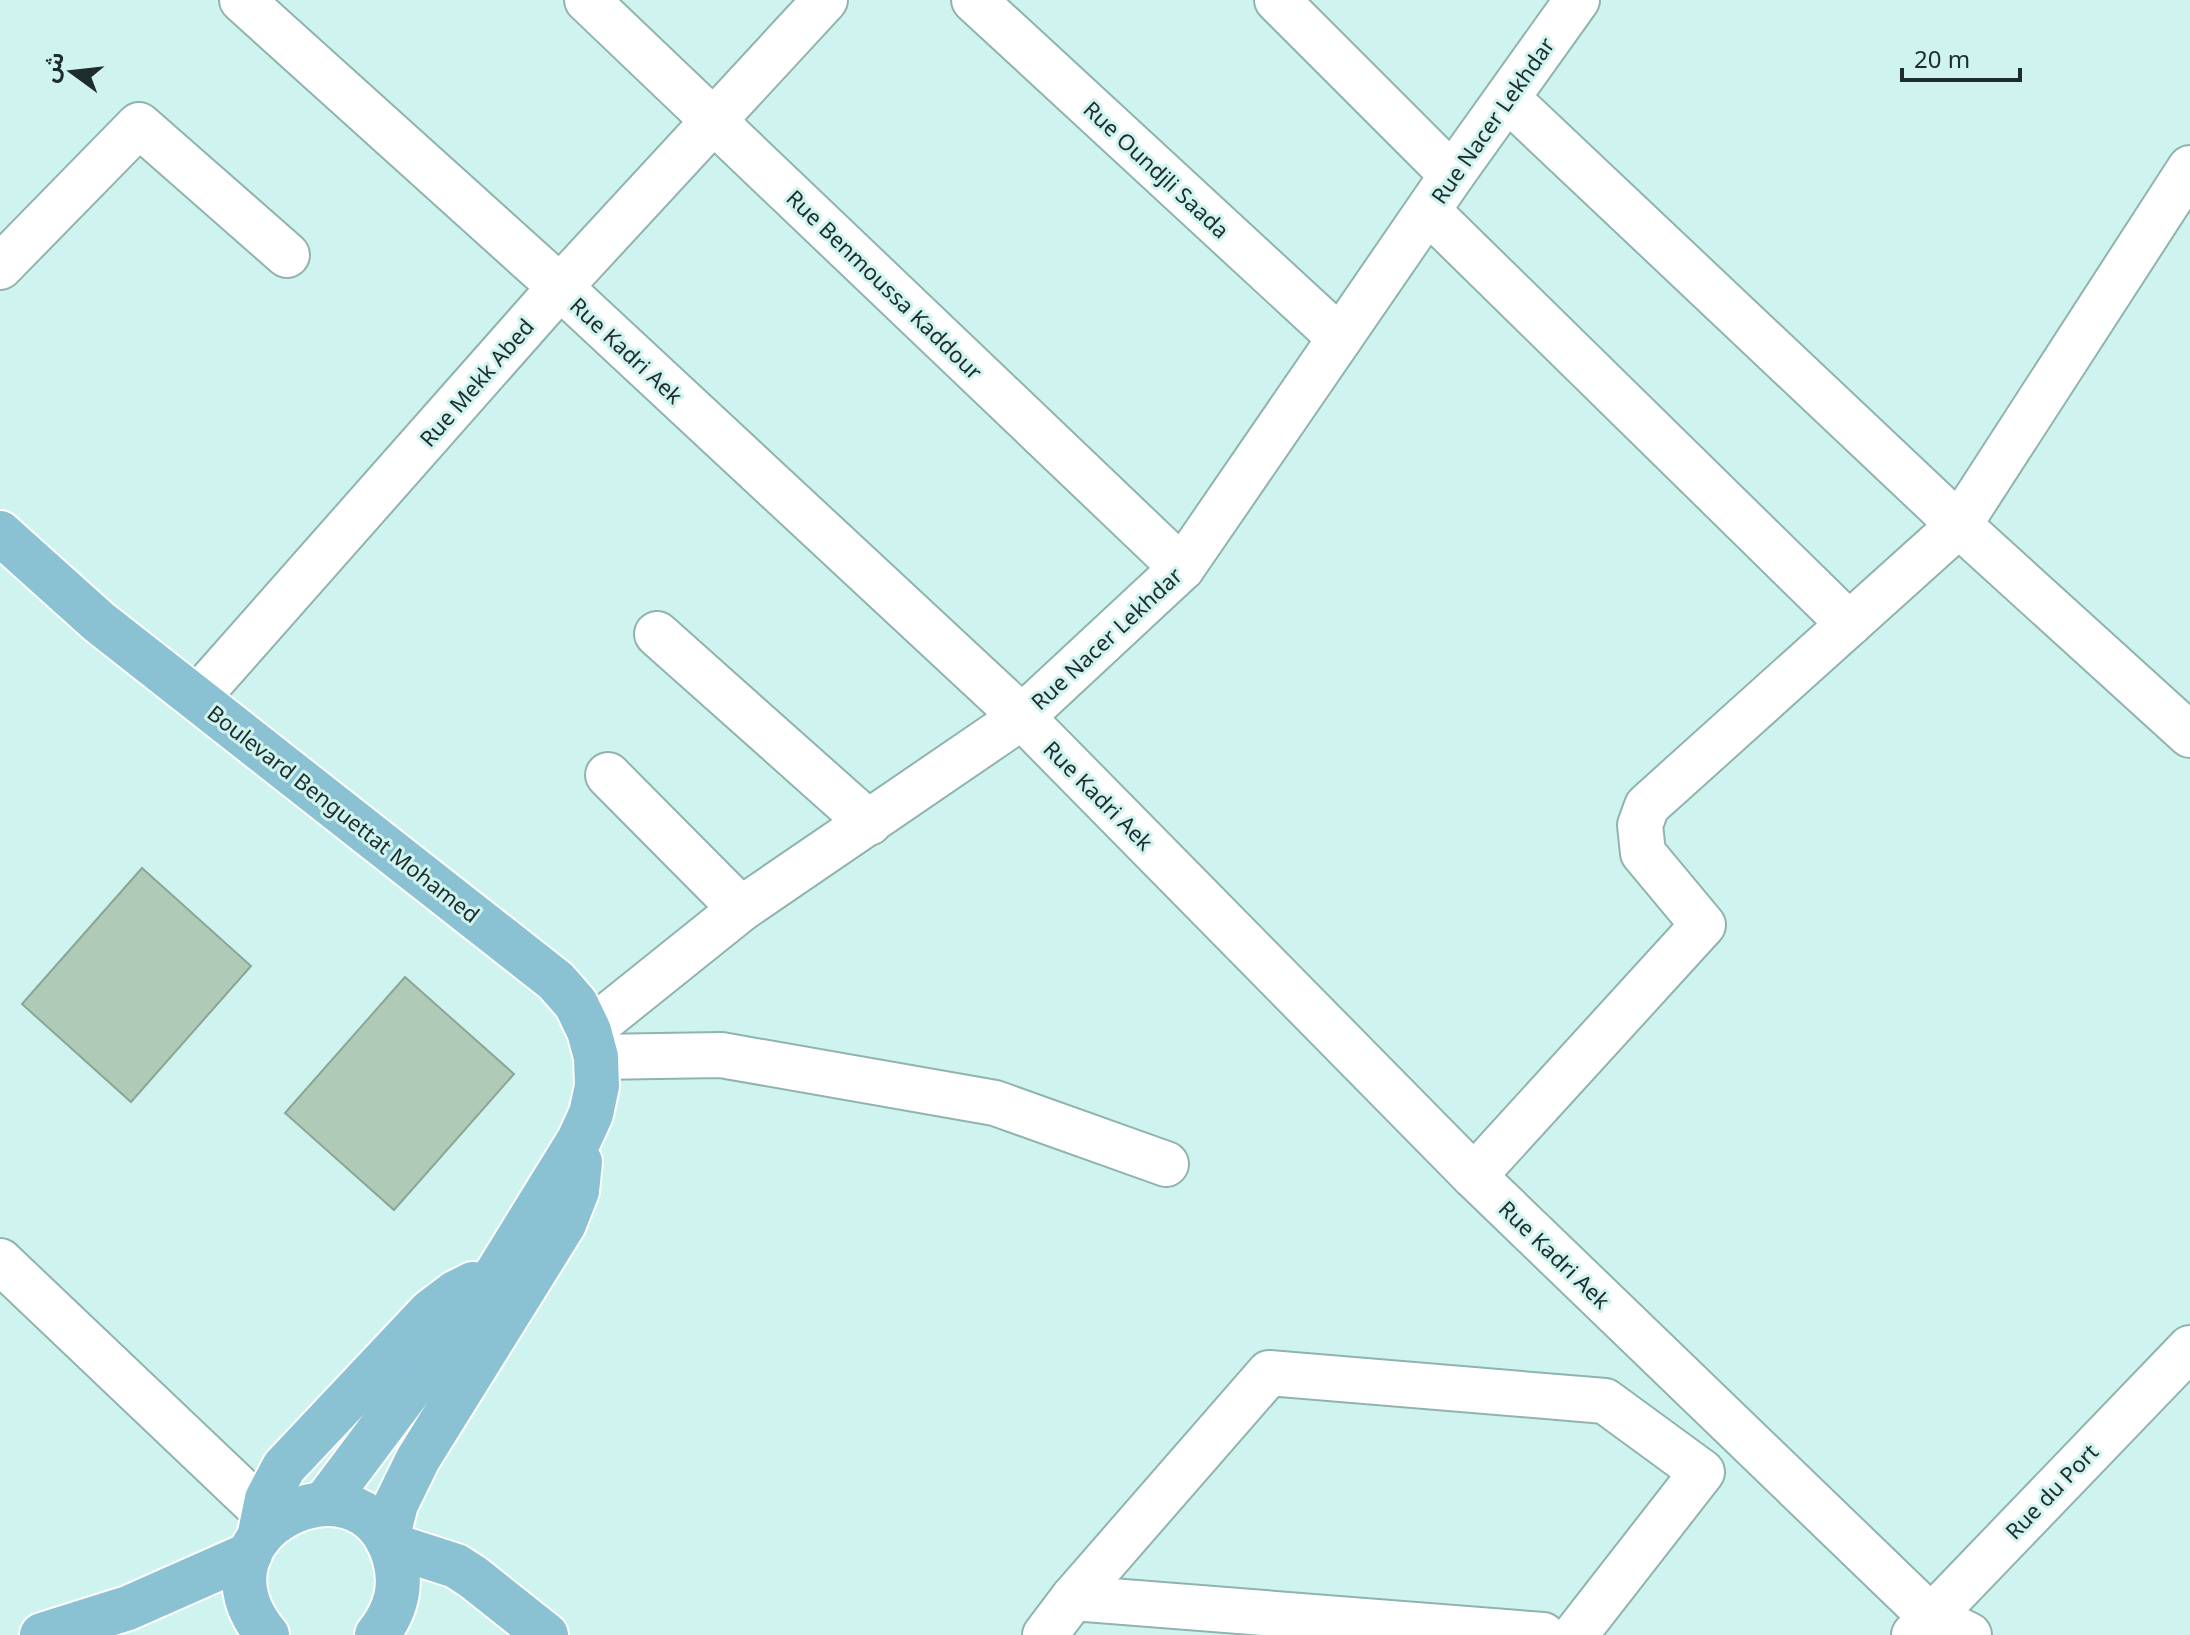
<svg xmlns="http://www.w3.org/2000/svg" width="2190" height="1635" font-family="'Noto Sans','Noto Sans Arabic',sans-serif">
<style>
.building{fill:#b0cab8;stroke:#8ca695;stroke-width:2}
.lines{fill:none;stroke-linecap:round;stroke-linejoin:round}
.minor-casing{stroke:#90b3b0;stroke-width:48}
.major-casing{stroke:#fff;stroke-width:48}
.minor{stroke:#fff;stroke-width:44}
.major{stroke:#8ac2d4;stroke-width:44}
.labels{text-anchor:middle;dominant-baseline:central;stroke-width:6;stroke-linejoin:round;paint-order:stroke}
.street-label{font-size:22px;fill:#1e2c2b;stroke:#cff4f0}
</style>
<rect width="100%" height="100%" fill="#cff4f0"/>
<g class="building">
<path d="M142,868L251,966L131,1102L22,1004Z"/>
<path d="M405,977L514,1074L394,1210L285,1113Z"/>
</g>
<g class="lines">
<defs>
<g id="minor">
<path d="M242,0L560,287L1022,717L1474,1176L1930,1616L1969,1635"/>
<path d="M587,0L1182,568"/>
<path d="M974,0L1340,338"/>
<path d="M1277,0L1452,175"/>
<path d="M1508,99L1959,525L2190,735"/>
<path d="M1428,211L1849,624"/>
<path d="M0,267L139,125L287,255"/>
<path d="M657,634L869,823"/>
<path d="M197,698L560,287L825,0"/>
<path d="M608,775L741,909"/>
<path d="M589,1031L741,909L1022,717L1182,568L1452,175L1577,0"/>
<path d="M596,1057L721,1055L995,1103L1166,1164"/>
<path d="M1474,1176L1703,925L1643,853L1640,825L1647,806L1959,525L2190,168"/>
<path d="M0,1261L264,1512"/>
<path d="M1073,1598L1269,1373L1605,1401L1702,1472L1575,1635"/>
<path d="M1045,1635L1073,1598L1543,1635"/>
<path d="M1914,1635L2190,1348"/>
</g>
<g id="major">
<path d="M0,533L99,622L556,981L576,1004L589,1031L596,1057L597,1086L591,1114L579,1140L497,1273L324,1504"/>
<path d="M259,1538L267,1499L284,1467L430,1312L455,1293L473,1284"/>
<path d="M387,1539L396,1504L418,1459L564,1224L577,1191L580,1162"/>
<path d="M391,1545L456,1566L473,1577L546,1635"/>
<path d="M42,1635L128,1608L250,1554"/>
<path d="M267,1635C182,1533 360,1444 394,1556C403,1586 396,1611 377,1635"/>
</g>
</defs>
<use href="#minor" class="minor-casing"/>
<use href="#major" class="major-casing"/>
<use href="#minor" class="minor"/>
<use href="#major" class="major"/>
</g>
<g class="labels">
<g class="street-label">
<text transform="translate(1492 120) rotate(-55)">Rue Nacer Lekhdar</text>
<text transform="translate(1157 169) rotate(43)">Rue Oundjli Saada</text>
<text transform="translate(885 284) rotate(44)">Rue Benmoussa Kaddour</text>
<text transform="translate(627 350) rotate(43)">Rue Kadri Aek</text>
<text transform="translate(476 382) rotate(-49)">Rue Mekk Abed</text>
<text transform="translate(1106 638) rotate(-43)">Rue Nacer Lekhdar</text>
<text transform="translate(1099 795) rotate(45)">Rue Kadri Aek</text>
<text transform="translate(344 813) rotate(38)">Boulevard Benguettat Mohamed</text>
<text transform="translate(1555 1254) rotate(44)">Rue Kadri Aek</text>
<text transform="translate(2051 1491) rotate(-46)">Rue du Port</text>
</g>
</g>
<g transform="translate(72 72) rotate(285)" stroke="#cff4f0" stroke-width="6" paint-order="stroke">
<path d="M0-6L14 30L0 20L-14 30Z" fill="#1e2c2b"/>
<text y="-12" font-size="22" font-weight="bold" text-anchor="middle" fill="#1e2c2b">ش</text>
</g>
<path d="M1902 68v12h118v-12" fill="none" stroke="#1e2c2b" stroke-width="4"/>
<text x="1914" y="68" font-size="24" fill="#1e2c2b" stroke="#cff4f0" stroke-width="6" paint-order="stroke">20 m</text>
</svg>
